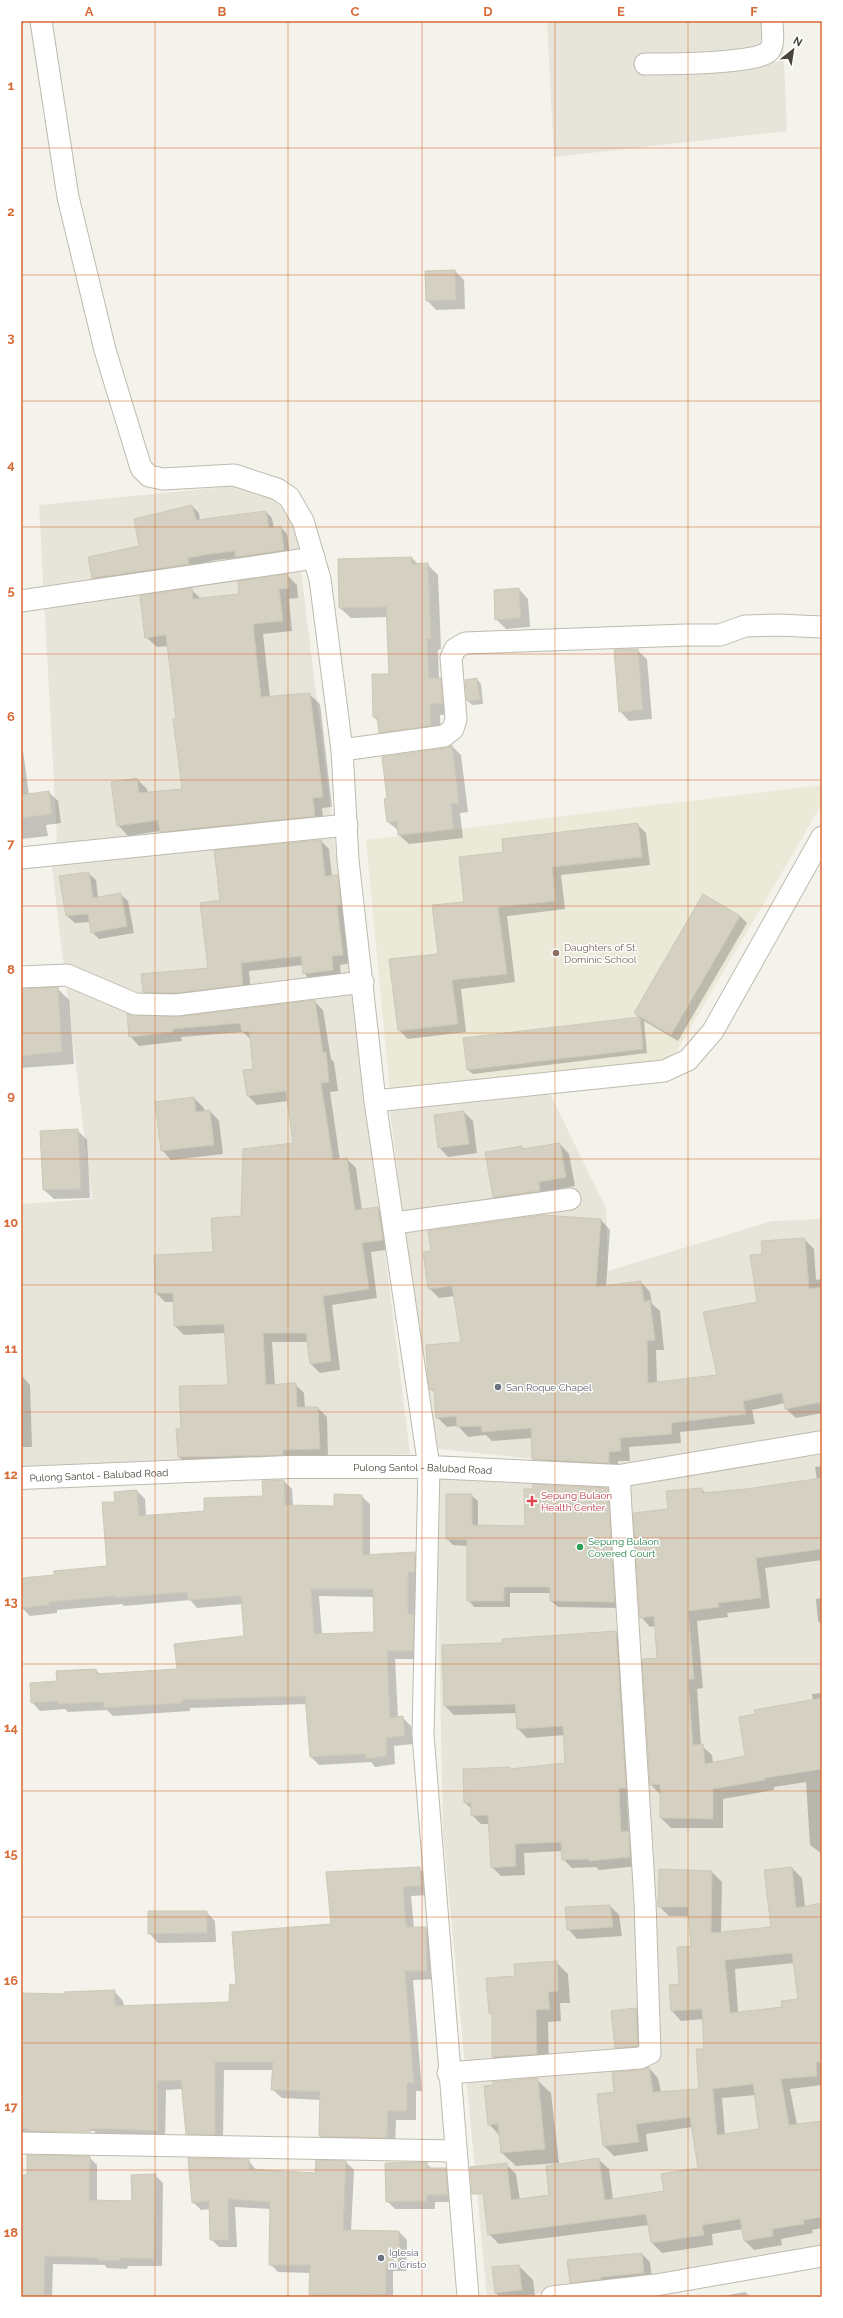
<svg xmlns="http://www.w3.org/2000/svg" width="843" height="2318" font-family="Raleway,sans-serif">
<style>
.residential{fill:#e7e5da}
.education{fill:#ebe9d7}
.shadow{fill:#0003;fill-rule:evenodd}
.building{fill:#d4d0c2;stroke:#cec8b6;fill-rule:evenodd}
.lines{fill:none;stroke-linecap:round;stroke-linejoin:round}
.minor-casing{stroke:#bebbae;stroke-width:23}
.tertiary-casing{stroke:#bebbae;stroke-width:24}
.minor{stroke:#fff;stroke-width:21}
.tertiary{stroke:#fff;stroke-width:22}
.grid{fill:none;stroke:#d86a35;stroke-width:1;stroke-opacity:0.55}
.education-dot{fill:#8d6e63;stroke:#fff;stroke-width:1.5}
.worship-dot{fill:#6b7280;stroke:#fff;stroke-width:1.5}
.health-dot{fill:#e0444e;stroke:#fff;stroke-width:1.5}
.leisure-dot{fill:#2e9e5b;stroke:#fff;stroke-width:1.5}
.labels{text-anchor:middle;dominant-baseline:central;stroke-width:3;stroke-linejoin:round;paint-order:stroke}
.education-label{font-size:10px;fill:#785e54;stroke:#fff;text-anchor:start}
.worship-label{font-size:10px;fill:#5b616d;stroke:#fff;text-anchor:start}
.street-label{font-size:10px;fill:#47443a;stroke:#fff}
.health-label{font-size:10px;fill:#be3a42;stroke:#fff;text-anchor:start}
.leisure-label{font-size:10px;fill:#27864d;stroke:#fff;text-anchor:start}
.neatline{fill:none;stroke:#d86a35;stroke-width:1.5}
.grid-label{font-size:13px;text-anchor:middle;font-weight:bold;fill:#d86a35}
</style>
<rect width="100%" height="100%" fill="#f3f2eb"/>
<g class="residential">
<path d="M547,21H782L787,131L554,157Z"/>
<path d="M236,486L274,500L295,522L410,1454L21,1480V1204L92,1199L51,860L57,839L39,505Z"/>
<path d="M548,1090L606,1208L608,1271L772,1221L822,1219V1433L663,1458L600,1466L431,1448L389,1103Z"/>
<path d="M822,1446V2249L519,2297H487L443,1832L436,1478L625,1480Z"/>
</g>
<path class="education" d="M822,785V804L668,1066L390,1092L366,840Z"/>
<g class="shadow">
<path d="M455,271L464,280L465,309L436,310L427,300Z"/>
<path d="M192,506L199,513L200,520L266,512L272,518L274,528L281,527L287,534L290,556L243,563L237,558L216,560L194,565V571L100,584L93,578L89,558L140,547Z"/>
<path d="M412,558L418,564H427L438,575L441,649L438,650L439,679L451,690L453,714L440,715L441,736L391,743L380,732L378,721L374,717L390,675L388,617L351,618L340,608Z"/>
<path d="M287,575L297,585L298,598L289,599L292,631L263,634L270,697L309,694L320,704L332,807L322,808L324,826L171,842L160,831L128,836L118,825L137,779L147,789L148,793L183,790L169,646L157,647L146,637L191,589L201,599L240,595Z"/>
<path d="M519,589L528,599L530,627L506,629L496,619Z"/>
<path d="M637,650L647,659L652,719L629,721L620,711Z"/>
<path d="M477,679L481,684L483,704L472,705L468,701Z"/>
<path d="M452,746L461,755L468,812L460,813L463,838L409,844L399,835V831L388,822L446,749Z"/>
<path d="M21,748L23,751L29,795L49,792L58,801L61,823L46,825L48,836L21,839Z"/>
<path d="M637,824L646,833L650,865L561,875L565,909L507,916L515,982L461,989L466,1032L408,1039L399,1030L465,903L504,853Z"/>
<path d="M321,841L329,849L332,877L337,876L346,884L351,963L340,965L341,978L312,982L304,973L303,965L249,971L251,993L153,1000L144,992L210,969L221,901Z"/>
<path d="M88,873L96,880L98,898L120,894L128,901L134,933L99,939L92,932L90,922L75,923L67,916Z"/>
<path d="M704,895L740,916L747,923L678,1041L644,1021L647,1053L473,1074L468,1070L464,1039L639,1018L635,1013Z"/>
<path d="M57,988L69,1000L74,1064L21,1068V990Z"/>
<path d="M314,1001L323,1010L331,1059L334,1062L338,1091L330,1092L340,1160L347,1159L356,1168L362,1210L378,1208L387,1217L392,1249L371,1252L377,1298L332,1305L340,1370L320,1373L310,1363L308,1342H272L275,1385L295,1384L304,1393L305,1408H318L327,1417L328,1458L188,1466L179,1457L182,1429L229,1386L225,1333L184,1335L175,1326L174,1302H165L156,1293L214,1253L294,1144L288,1101L257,1105L248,1096L254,1070L251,1040L243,1032L181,1037L182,1041L139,1046L130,1036L177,1018Z"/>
<path d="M194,1098L204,1108V1112L210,1111L219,1121L223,1154L171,1160L162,1150Z"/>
<path d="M464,1112L473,1121L477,1153L448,1157L439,1147Z"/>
<path d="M77,1130L87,1140L90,1198L54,1199L44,1190L41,1132Z"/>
<path d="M560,1144L569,1154L575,1186L548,1191L549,1200L503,1206L494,1197L487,1152L522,1147L525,1150Z"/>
<path d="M601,1220L610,1230L606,1287L641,1282L650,1292L652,1304L660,1311L664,1350H656L657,1383L718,1376L758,1302L764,1254L804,1239L814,1249L816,1280L822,1279V1413L796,1418L786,1409L785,1403L752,1410L755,1424L680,1432L681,1443L629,1447L630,1461H618V1472L543,1468L533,1459L532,1438L492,1441L486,1435L468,1437L458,1426L447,1427L437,1417L435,1393L431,1389L462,1343L455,1296L439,1298L429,1288Z"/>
<path d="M21,1356L23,1377L30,1385L32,1447H21Z"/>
<path d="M822,1466V1560L765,1568L770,1608L727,1613L728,1617L697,1621L703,1688L697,1689L701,1745L712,1755L713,1763L747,1757L813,1701L812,1694L822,1693V1854L810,1845L806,1782L774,1787V1790L723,1799V1828H671L661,1818V1795L651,1785L643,1660L658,1659L656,1626L650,1627L641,1617L670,1510L701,1489L706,1493L746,1490L817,1480L815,1467Z"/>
<path d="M284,1481L292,1489L293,1506L335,1507L361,1496L370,1504V1556L414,1553L423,1562V1580H416V1618L421,1659H395L398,1718L402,1717L411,1726L413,1744L394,1746L395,1764L375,1767L371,1762L319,1765L311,1757L307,1704L190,1708V1711L113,1716L107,1710L68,1712L65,1709L40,1711L32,1702L58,1681L96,1670L101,1675L178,1670L221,1638L245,1637L242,1604L197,1608L190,1600L124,1606L122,1604L57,1610V1613L30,1616L22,1608L21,1579L55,1576L108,1567L116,1502L137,1491L145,1499L146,1517L206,1512L264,1496ZM319,1596L374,1597L375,1633L322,1635Z"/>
<path d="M607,1489L614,1495L621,1608L558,1607L551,1601V1593H510V1607H474L468,1600V1546L453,1545L447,1539L471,1495L478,1501V1526L526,1527Z"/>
<path d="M822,1598V1625L818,1621L816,1599Z"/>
<path d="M616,1632L625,1641L634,1796L627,1797L629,1833L637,1841L639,1866L599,1870L596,1867L572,1868L563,1859V1851L524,1853L525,1875L501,1876L492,1867L490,1824H481L472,1815V1809L465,1803L510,1768L512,1770L566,1764L565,1735L527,1738L518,1729L517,1713L454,1715L445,1706L444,1646L503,1644Z"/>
<path d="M419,1868L428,1877L429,1895L411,1896L414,1928H426L435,1937L436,1979L413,1980L422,2091H416V2120H396L395,2146L330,2145L320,2136L321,2100L282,2098L272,2089L273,2070H224L223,2143H196L187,2134L183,2089L166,2090L165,2140H58L50,2133L21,2132V1994L65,1995L114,1991L123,2001L124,2006L230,2003L237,1986ZM53,2131H95V2133H55Z"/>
<path d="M792,1868L802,1878L805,1907L822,1904V2085L790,2089L797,2125L822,2122V2228L812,2230L813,2233L781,2239L782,2245L754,2250L744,2240L743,2229L712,2234L713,2245L662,2253L652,2243L649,2225L499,2244L489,2234L507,2165L516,2174L520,2200L550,2196L599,2160L609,2169L613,2200L665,2192L699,2169L692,2127L646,2134L648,2151L614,2156L604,2146L598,2095L615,2093L641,2071L649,2068L658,2078L661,2092L701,2090L705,2050L703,2019L681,2021L672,2011L670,1986L680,1985L692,1947L690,1916H669L659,1906L660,1870L712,1872L722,1882L721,1933L772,1928ZM794,1963L800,2000L783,2008L738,2013L735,1969ZM756,2095L760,2130L725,2135L722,2098Z"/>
<path d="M610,1906L619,1915L622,1936L577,1939L568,1929Z"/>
<path d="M206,1912L215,1921L216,1942L158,1943L149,1933Z"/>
<path d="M556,1962L568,1974L570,2003H560L561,2021L548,2022L549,2066L505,2069L493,2057V2016L490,2013L516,1977Z"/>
<path d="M636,2009L645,2018L647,2055L626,2057L616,2047L612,2011Z"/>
<path d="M537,2080L551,2093L559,2163L516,2166L502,2153L500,2136L489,2124Z"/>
<path d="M89,2157L97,2165V2202H133L155,2175L163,2183L162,2266H128L127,2269L107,2268L105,2265L53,2264L52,2297H21V2176H28Z"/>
<path d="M248,2160L256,2170L316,2174V2161L346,2162L354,2170L351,2231L399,2232L407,2240L406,2271H393V2297H310L311,2273L278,2272L270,2264L271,2209L235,2207L237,2247H219L211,2239L210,2209L201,2210L193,2202Z"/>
<path d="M426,2163L432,2169H445L453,2177L455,2202H435V2209H395L387,2201Z"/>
<path d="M642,2254L650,2262L652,2280L579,2291L571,2282Z"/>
<path d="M519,2266L533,2280L535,2297H500L496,2293Z"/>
<path d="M745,2292L751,2297H717Z"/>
</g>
<g class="building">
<path d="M455,270L456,300L426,301L425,271Z"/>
<path d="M192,505L196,520L266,511L269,528L281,526L284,550L235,557V551L210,554L188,558L189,564L92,578L88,557L139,546L134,519Z"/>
<path d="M412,557V564L428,563L431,639H427L429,678H441L443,703L430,704L431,726L379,733L377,717H373L372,674H389L386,607L339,608L338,559Z"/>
<path d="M287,574L289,588L279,589L283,621L253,624L261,697L310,693L323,797L313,798L315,816L160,832L158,820L117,826L111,782L137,778L139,793L182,789L173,719H176L166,635L145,638L140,596L192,588L193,599L239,594L238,581Z"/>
<path d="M519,588L521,618L495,620L494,590Z"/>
<path d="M638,649L643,710L619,712L614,650Z"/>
<path d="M477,678L480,700L467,701L465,680Z"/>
<path d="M452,745L459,803L451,804L454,829L398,835L397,821L387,822L384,799L387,798L382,757L446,748Z"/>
<path d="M49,791L52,814L21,818V795Z"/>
<path d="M638,823L642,857L552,867L556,901L498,907L507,974L452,980L458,1024L398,1031L389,959L438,954L432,905L464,902L459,857L503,852L502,839Z"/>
<path d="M321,840L325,876L338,875L341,905H337L343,955L332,956L333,970L303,974L301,956L241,963L243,985L175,993L143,992L141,974L208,968L200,903L220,900L214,850Z"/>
<path d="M89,872L93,898L121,893L127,926L91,933L88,914L66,916L59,876Z"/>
<path d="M703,894L740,916L671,1035L634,1013Z"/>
<path d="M58,987L62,1052L21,1056V989Z"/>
<path d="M315,1000L323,1053L326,1052L329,1082L321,1083L333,1160L347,1158L355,1210L378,1207L383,1240L362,1243L369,1289L323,1296L331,1361L310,1364L306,1333H263L266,1385L296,1383L297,1407H318L320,1449L283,1450V1455L178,1457L176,1429L181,1428L179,1386L228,1385L224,1324L174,1326L173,1293H155L154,1255L213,1252L211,1218L241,1216L243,1149L293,1143L286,1091L247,1096L243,1070L253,1069L249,1031L242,1032L240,1023L173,1029V1032L129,1037L127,1014L177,1017Z"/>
<path d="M640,1017L643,1049L467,1070L463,1038Z"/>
<path d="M194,1097L196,1112L210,1110L214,1145L161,1151L155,1102Z"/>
<path d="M464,1111L469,1144L438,1148L434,1115Z"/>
<path d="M78,1129L81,1189L43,1190L40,1131Z"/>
<path d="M560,1143L566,1177L539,1182L540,1191L493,1197L485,1152L522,1146L523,1149Z"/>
<path d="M543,1215L601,1219L596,1287L641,1281L644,1302L650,1300L655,1340L647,1341L648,1383L717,1375L703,1312L757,1302L750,1255L762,1254L761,1241L805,1238L809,1289L822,1287V1402L785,1409L782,1393L743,1401L746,1414L671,1423L672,1434L620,1438L621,1451L609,1452V1463L532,1459L531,1428L482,1432L481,1426L457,1427L456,1416L436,1418L434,1389L430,1390L428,1379L426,1345L461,1342L452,1286L428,1289L423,1252L431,1251L428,1231Z"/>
<path d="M822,1478V1549L756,1558L761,1598L718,1603L719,1607L688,1611L694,1679H688L693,1745L703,1744L705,1764L745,1756L739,1717L755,1714L754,1710L822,1698V1769L765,1778V1780L713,1789V1819L660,1818V1784L650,1785L642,1659L657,1658L654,1616L640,1618L633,1513L668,1509L666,1491L702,1488V1493L746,1489Z"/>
<path d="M284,1480L285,1505L334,1506V1494L362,1495L363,1555L415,1552V1572H408V1614H414L413,1651H387L390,1718L403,1716L405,1736L386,1738L387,1756L366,1759L365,1754L310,1757L305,1696L182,1700V1703L104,1708L103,1702L58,1704V1701L31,1703L30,1683L57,1681L56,1671L96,1669L97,1674L177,1669L174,1644L244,1636L241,1596L188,1600L187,1592L115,1598V1596L49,1602V1605L21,1608V1578L54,1575V1571L107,1566L102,1502H115L114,1492L137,1490L139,1516L204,1511V1498L263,1496L262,1481ZM311,1589H373L374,1632L314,1634Z"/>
<path d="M533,1484L608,1488L615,1602L550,1601V1587H504V1601H467V1540L446,1539V1494H472V1525L525,1526L524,1489H533Z"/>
<path d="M616,1631L626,1788H619L621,1832L629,1831L630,1857L589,1861V1859L562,1860L561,1842L515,1844L516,1866L491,1868L488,1815L471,1816V1803H464L463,1769L510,1767V1769L565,1763L563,1726L517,1729L515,1704L444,1706L442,1645L502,1643V1639Z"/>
<path d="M420,1867L421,1886L403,1887L406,1927H426L427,1971H405L414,2083H407V2111H388L387,2138L319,2136L320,2092L271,2090L273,2062H215V2135L186,2134L181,2080L157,2081V2131L109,2129H90V2132L28,2131V2129L21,2128V1993L64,1994V1992L115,1990V2006L229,2002L230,1984L236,1985L232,1932L331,1924L326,1872Z"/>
<path d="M792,1867L796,1908L822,1903V2062H816L817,2076L781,2079L789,2125L822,2121V2217L803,2220L804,2224L772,2229L773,2236L744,2241L740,2219L702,2225L704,2235L651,2243L646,2214L488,2235L483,2194H472L470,2167L507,2163L511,2200L549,2195L546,2166L599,2158L605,2200L664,2191L661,2174L698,2168L690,2117L636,2124L639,2142L603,2146L597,2094L614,2092L612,2072L641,2070L649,2067L653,2092L699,2089L696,2049H704L702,2009L671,2011L669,1985L679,1984L677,1947L691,1946L688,1907H658L659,1869L712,1871L711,1933L771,1927L764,1870ZM792,1953L798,1999L781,2001L782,2007L730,2013L725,1960ZM753,2084L759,2129L717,2135L713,2089Z"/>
<path d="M610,1905L613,1927L567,1930L565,1907Z"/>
<path d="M148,1911H207V1933L148,1934Z"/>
<path d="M557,1961L558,1991L548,1992L550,2009L536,2010L537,2054L492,2057V2013H489L486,1978L515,1976L514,1964Z"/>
<path d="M636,2008L638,2046L615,2048L611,2011Z"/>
<path d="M538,2078L545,2149L501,2153L498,2124L488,2125L484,2086L493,2085V2082Z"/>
<path d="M27,2155L90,2156L89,2200L132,2201L131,2175L156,2174L154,2259L120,2258V2261L98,2260V2258L45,2256L44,2297H21V2175H27Z"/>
<path d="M188,2158L249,2159V2169L315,2173L316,2160L346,2161L343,2230L399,2231V2264L386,2263V2294L309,2295L310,2265H269L270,2202L228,2199L229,2240H210L209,2201L192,2203Z"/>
<path d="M427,2162V2168H446L448,2195H427V2201L386,2202L385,2163Z"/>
<path d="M642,2253L644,2273L601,2277V2279L570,2283L567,2260Z"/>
<path d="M519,2265L522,2290L495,2293L492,2267Z"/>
</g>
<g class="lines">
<defs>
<g id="minor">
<path d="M41,21L68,197L105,350L141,468L149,476L163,479L234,475L277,489L289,497L303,521L320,579L342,750L348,860L375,1101L429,1467L423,1735L468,2297"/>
<path d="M645,64C666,64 759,64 769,51C775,44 772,30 772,21"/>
<path d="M21,601L314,558"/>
<path d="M342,750L444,736L453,729L456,719L451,658L455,649L465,643L686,635H720L745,626L778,625L822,627"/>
<path d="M21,858L347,825"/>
<path d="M21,977L67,975L135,1004L176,1005L363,982"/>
<path d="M375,1101L664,1071L688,1060L713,1031L822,837"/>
<path d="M395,1223L570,1199"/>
<path d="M448,2073L640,2058L650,2053L645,1902L619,1476"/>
<path d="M21,2143L455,2151"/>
<path d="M552,2297L656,2285L822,2256"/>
</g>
<g id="tertiary">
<path id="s1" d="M21,1478L288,1467H429L619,1476L822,1442"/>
</g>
</defs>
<use href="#minor" class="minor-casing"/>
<use href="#tertiary" class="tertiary-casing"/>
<use href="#minor" class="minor"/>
<use href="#tertiary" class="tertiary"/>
</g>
<path class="grid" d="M155,21V2297M288,21V2297M422,21V2297M555,21V2297M688,21V2297M21,148H822M21,275H822M21,401H822M21,527H822M21,654H822M21,780H822M21,906H822M21,1033H822M21,1159H822M21,1285H822M21,1412H822M21,1538H822M21,1664H822M21,1791H822M21,1917H822M21,2043H822M21,2170H822"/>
<circle class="education-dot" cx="556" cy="953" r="4"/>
<g class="worship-dot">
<circle cx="498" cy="1387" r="4"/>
<circle cx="381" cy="2258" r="4"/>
</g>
<path class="health-dot" d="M530 1495h4v4h4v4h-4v4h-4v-4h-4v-4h4z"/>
<circle class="leisure-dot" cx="580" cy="1547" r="4"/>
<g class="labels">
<g class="education-label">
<text x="564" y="947">Daughters of St.<tspan x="564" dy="12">Dominic School</tspan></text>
</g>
<g class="worship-label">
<text x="506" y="1387">San Roque Chapel</text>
<text x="389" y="2252">Iglesia<tspan x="389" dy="12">ni Cristo</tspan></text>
</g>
<g class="street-label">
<text stroke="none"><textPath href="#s1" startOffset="402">Pulong Santol - Balubad Road</textPath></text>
<text stroke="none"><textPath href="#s1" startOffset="78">Pulong Santol - Balubad Road</textPath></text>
</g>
<g class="health-label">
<text x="541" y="1495">Sepung Bulaon<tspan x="541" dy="12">Health Center</tspan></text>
</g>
<g class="leisure-label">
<text x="588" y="1541">Sepung Bulaon<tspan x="588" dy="12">Covered Court</tspan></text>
</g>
</g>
<rect width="843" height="2318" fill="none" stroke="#ffffff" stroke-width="44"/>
<g transform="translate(793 50) rotate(30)" stroke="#ffffff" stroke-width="3" paint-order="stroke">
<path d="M0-3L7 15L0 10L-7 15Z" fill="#47443a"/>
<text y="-6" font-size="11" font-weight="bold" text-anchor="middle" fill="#47443a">N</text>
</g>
<rect x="22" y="22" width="799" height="2274" class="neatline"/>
<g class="grid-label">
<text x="89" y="16">A</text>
<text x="222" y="16">B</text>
<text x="355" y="16">C</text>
<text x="488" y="16">D</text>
<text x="621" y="16">E</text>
<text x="754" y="16">F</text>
<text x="11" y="90">1</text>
<text x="11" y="216">2</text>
<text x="11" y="342">3</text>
<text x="11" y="469">4</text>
<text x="11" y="595">5</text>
<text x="11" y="721">6</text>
<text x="11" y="848">7</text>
<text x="11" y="974">8</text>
<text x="11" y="1100">9</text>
<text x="11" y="1227">10</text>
<text x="11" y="1353">11</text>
<text x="11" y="1479">12</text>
<text x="11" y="1606">13</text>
<text x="11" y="1732">14</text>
<text x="11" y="1858">15</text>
<text x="11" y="1985">16</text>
<text x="11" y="2111">17</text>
<text x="11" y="2237">18</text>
</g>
</svg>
